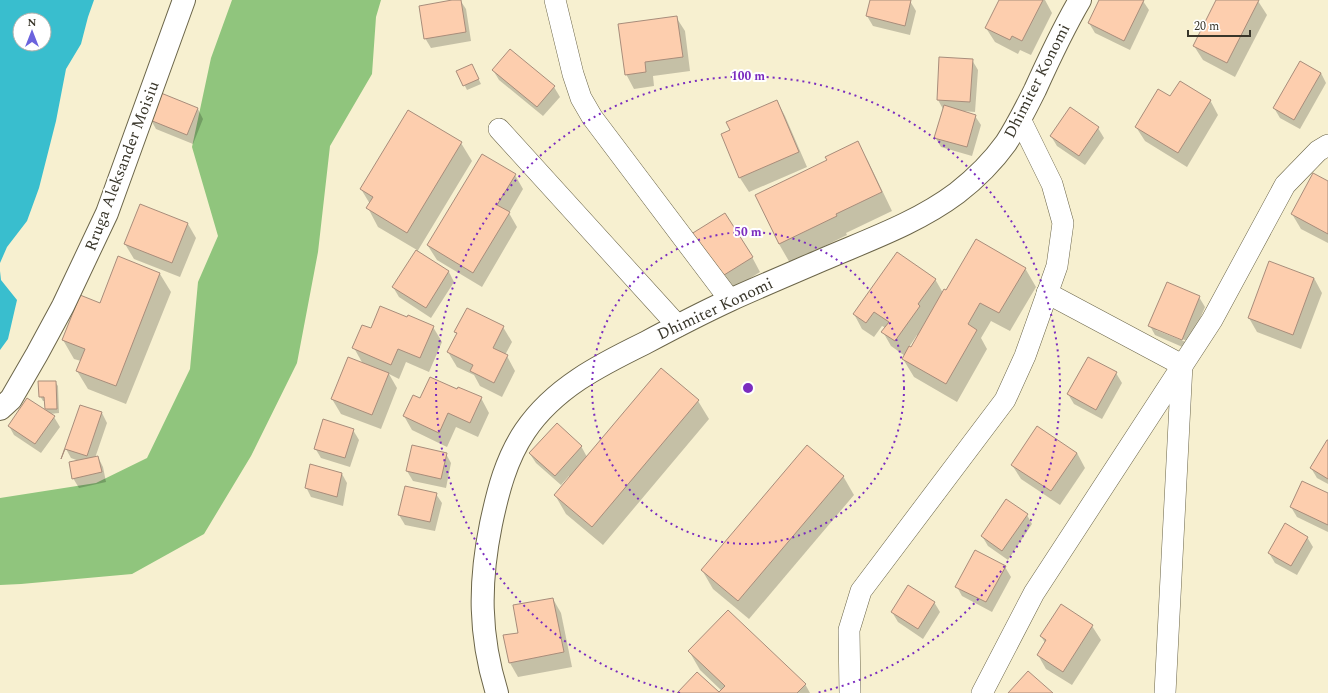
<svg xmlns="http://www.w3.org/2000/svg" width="1328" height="693" font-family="Spectral,serif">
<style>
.forest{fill:#90c57d}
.water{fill:#39bece;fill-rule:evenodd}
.shadow{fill:#0003;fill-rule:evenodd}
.building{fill:#fdceae;stroke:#a88d7b}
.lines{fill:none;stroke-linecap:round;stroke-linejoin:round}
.street-casing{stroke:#6b6549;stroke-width:22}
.primary-casing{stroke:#6b6549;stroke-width:24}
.street{stroke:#fff;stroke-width:21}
.primary{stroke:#fff;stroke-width:22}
.ring{fill:none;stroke:#7b2cbf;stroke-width:2;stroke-dasharray:2 4}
.labels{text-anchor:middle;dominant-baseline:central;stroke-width:4;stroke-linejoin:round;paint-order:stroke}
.street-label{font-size:16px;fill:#39362a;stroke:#fff}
.centre{fill:#7b2cbf;stroke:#fff;stroke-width:2}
.ring-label{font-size:12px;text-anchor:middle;font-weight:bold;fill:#7b2cbf;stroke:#fff;stroke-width:4;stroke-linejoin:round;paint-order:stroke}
</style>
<rect width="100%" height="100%" fill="#f7f0d0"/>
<path class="forest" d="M232,0H381L376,17L372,74L330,146L318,252L297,363L251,456L204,534L132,574L21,584L0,585V498L96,483L147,458L190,369L198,282L218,236L192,147L211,58Z"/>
<g class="water">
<path d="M0,0H94L88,17L81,44L66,69L56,121L39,188L27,221L7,247L0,263ZM20,20H44V44H20Z"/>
<path d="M0,271L1,280L17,300L8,339L0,350Z"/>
</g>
<g class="shadow">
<path d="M458,0H460L466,9L471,41L431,48L425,38Z"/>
<path d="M871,0L910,1L916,11L910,35L873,26L867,16Z"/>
<path d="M1001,0H1045L1052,13L1031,55L1020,50L1018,54L995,42L986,28Z"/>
<path d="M1100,0L1143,1L1149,10L1130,50L1095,33L1089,23Z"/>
<path d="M1218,0H1256L1258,1L1267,15L1235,77L1203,60L1194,46Z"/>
<path d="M676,17L685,31L690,71L653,76L654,86L634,89L626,74Z"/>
<path d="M972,60L978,70L975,112L963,111L975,116L981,125L972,156L941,147L935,137L943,109L938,100Z"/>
<path d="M474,70L481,84L467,90L458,72Z"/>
<path d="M493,70L554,87L560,97L543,116L499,80Z"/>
<path d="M1321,73L1326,83L1300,129L1280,118L1274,108Z"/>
<path d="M161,94L198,109L203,119L193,144L156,129L151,120Z"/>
<path d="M1170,98L1210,100L1218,115L1187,167L1145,141L1136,127Z"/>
<path d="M777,101L785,116L807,167L749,192L740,178L722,134L731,130Z"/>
<path d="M1070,108L1098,128L1104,138L1085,165L1057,146L1051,136Z"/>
<path d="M857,142L868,161L892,211L846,233L847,235L790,263L779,244L756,196L829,161Z"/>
<path d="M461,143L472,161L417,252L449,272L454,282L431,318L399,297L393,287L417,250L378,227L368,208L370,204L361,189Z"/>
<path d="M515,175L523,189L509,213L517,227L482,287L437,260L428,246Z"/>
<path d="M1328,182V243L1301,229L1292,214Z"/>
<path d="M188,224L196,238L180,277L134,259L125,244Z"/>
<path d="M698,250L752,257L760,272L725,294Z"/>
<path d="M119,258L160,274L171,292L126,404L88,389L77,371L81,361L74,359L63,340L100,304Z"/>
<path d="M1025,268L1036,287L1010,331L991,321L981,338L987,349L957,402L914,377L903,359L905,356L891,346L883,332L886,328L882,326L874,337L862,329L854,314L935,279L943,293ZM917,335L919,336L912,348L909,347Z"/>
<path d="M1314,278L1322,293L1301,349L1257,332L1249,318Z"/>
<path d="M1199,297L1205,307L1187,349L1155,335L1150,326ZM1156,328L1187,341L1186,342L1156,330Z"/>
<path d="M433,327L442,342L429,372L406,362L399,379L389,374L397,388L381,429L341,414L332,399L363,364L354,348L371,329Z"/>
<path d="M503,327L512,342L505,355L507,356L515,371L502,397L480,386L474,375L457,367L448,352L457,335L455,332Z"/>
<path d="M1116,373L1122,383L1102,419L1074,404L1068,394Z"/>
<path d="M55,382L58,386L59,413L49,414L54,417L60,427L41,453L14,435L9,426L48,413L46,409L45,401H43L40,396Z"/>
<path d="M458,391L481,398L489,413L478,437L456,427L447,447L412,430L404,416L420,400Z"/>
<path d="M698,401L709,419L603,545L566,514L555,495L570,477L569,476L561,485L536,463L530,454L581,446L587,457Z"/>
<path d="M102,413L107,423L95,458L98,457L103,467L106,482L79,488L73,478L79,461L71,458L66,449Z"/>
<path d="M353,430L359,440L350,467L321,458L315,448Z"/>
<path d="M1328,441V484L1317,478L1311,468Z"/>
<path d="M1077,453L1085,468L1060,505L1021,479L1012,465Z"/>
<path d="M446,454L451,463L446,488L413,481L407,471Z"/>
<path d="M342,474L347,483L343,506L311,497L306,487Z"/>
<path d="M843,476L854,495L749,619L713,589L702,570Z"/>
<path d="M436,494L442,503L435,531L405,525L399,515Z"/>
<path d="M1328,494V532L1297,517L1291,507Z"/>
<path d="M1027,515L1032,524L1008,560L988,546L982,536Z"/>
<path d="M1307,537L1313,547L1297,575L1275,563L1269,553Z"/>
<path d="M1005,567L1011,577L992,612L962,596L957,587Z"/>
<path d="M553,599L561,613L572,667L518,677L510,663L520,633Z"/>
<path d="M934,602L940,612L923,639L898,622L892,612Z"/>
<path d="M1061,606L1092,626L1101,640L1072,685L1046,669L1038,655L1045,643L1041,636Z"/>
<path d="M689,651L805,684L810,693H719L722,691L700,670Z"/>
</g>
<g class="building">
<path d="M452,0H461L466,32L424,39L419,6Z"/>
<path d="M870,0H911L905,26L866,16Z"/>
<path d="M999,0H1043L1022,41L1012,36L1010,40L985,28Z"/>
<path d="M1099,0H1144L1124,41L1088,23Z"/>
<path d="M1216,0H1259L1227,63L1193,46Z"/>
<path d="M677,16L683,57L645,62L646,72L625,75L618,24Z"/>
<path d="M510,49L555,86L537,107L492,70Z"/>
<path d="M939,57L973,59L970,102L937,100Z"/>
<path d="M1300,61L1321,73L1294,120L1273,108Z"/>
<path d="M472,64L479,79L463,86L456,71Z"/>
<path d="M1180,81L1211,100L1178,153L1135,127L1158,89L1170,96Z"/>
<path d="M161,93L198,108L187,135L150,120Z"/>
<path d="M777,100L799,152L739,178L721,134L730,130L726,122Z"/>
<path d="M944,105L976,115L967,147L934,138Z"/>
<path d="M1070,107L1099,127L1079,156L1050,136Z"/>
<path d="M408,110L462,142L407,233L366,208L373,197L360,189Z"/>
<path d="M858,141L882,192L836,214L837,216L779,244L755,195L827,160L825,157Z"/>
<path d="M482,154L516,174L497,205L510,212L473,273L427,245Z"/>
<path d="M1313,173L1328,181V234L1291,214Z"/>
<path d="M140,204L188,223L172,263L124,244Z"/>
<path d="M725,213L753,257L716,280L688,236Z"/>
<path d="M976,239L1026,268L999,313L980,303L968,324L977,330L946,384L902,359L909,346L911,347L944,289L946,290Z"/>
<path d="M416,250L449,271L426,308L392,287Z"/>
<path d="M897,252L936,279L918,304L920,306L895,341L881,332L889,322L874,312L866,323L853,314Z"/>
<path d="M118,256L160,273L116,386L76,371L85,349L62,340L80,295L100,303Z"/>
<path d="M1269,261L1314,278L1293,335L1248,318Z"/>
<path d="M1167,282L1200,296L1182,340L1148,326Z"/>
<path d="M380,306L407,317L408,315L434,326L420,358L398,349L391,365L352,348L362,325L371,328Z"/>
<path d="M467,308L504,326L493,348L508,355L494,383L470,371L473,365L447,352L457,333L454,332Z"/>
<path d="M348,357L389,373L372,415L331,399Z"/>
<path d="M1088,357L1117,372L1096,410L1067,394Z"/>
<path d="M661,368L699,400L592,527L554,495Z"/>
<path d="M430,377L457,389L458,387L482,397L470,423L448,413L439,433L403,416L413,395L420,398Z"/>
<path d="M38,381H56L57,409H45L44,397H39Z"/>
<path d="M27,398L55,416L35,444L8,426Z"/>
<path d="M80,405L102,412L87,456L65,449L61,459Z"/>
<path d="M323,419L354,429L345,458L314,449Z"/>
<path d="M557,423L582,446L555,476L529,453Z"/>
<path d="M1037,426L1077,453L1051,491L1011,465Z"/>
<path d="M1327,440H1328V479L1310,468Z"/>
<path d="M412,445L447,453L441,479L406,471Z"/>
<path d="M807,445L844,476L738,601L701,570Z"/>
<path d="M98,456L102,472L72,479L69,462Z"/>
<path d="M310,464L342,473L337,497L305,488Z"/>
<path d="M1302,481L1328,493V525L1290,507Z"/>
<path d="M405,486L437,493L430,522L398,515Z"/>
<path d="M1006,499L1028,514L1002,551L981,536Z"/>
<path d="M1285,523L1308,537L1291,566L1268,553Z"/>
<path d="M975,550L1006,566L986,602L955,587Z"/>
<path d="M908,585L935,602L918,629L891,612Z"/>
<path d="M553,598L564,652L509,663L503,635L518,633L513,605Z"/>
<path d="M1061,604L1093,625L1063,672L1037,655L1046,640L1040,636Z"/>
<path d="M728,610L806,684L797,693H677L697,672L719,692L725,686L688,651Z"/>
<path d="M1028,671L1053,693H1008Z"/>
</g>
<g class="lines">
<defs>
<g id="street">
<path d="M555,0L573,74L581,98L592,117L730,300"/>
<path d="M499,129L678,326"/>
<path d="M1047,293L1182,365L1165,693"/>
<path d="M850,693L849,630L861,591L1005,400L1025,356L1057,266L1063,223L1052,184L1020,119"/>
<path d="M982,693L1034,593L1212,320L1285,185L1318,151L1328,145"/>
</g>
<g id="primary">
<path d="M0,409L11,399L37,354L63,306L107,213L184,0"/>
<path d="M497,693C479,635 479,583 491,524C498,491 506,459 525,431C554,388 600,365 645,343C673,328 702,313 730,300C761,286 792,273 822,260C868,240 917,223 957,193C975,179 993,161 1006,143C1017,126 1026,108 1035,90C1049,59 1063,29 1080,0"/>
</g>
</defs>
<use href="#street" class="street-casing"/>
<use href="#primary" class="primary-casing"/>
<use href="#street" class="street"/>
<use href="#primary" class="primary"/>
</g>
<g class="ring">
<circle cx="748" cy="388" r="156"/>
<path d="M680 693A312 312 0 1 1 816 693"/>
</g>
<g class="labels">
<g class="street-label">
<text transform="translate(1037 81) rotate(-63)">Dhimiter Konomi</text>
<text transform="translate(122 166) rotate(-69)">Rruga Aleksander Moisiu</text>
<text transform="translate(715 309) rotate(-25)">Dhimiter Konomi</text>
</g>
</g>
<circle cx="748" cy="388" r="6" class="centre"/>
<g class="ring-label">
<text x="748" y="80">100 m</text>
<text x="748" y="236">50 m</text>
</g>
<g transform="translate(32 32)"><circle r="19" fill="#ffffff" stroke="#b0afaa"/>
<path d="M0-3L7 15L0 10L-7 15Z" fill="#6b63dd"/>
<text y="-6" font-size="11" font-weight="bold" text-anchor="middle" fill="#39362a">N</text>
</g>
<path d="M1188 30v6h62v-6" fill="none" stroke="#39362a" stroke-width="2"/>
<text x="1194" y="30" font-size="12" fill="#39362a" stroke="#ffffff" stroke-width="3" paint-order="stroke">20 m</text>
</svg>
